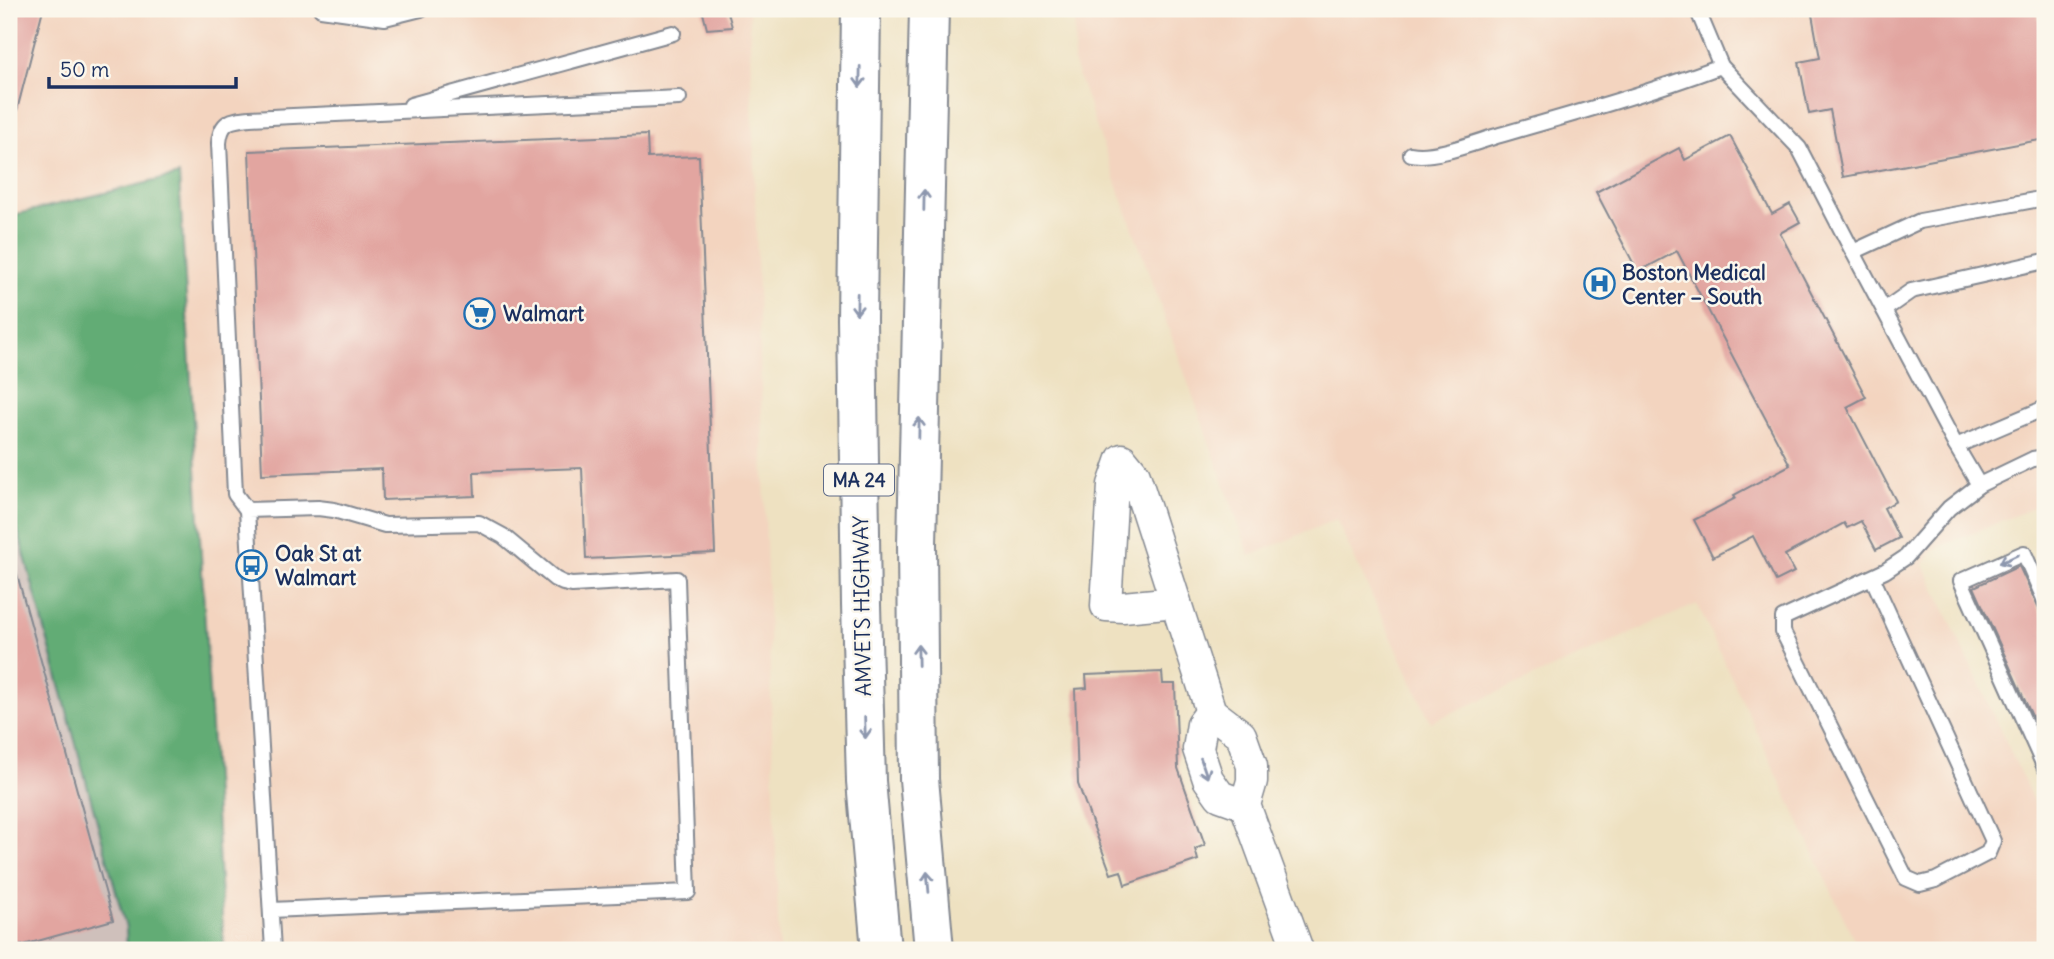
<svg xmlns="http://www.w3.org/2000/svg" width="2054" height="959" font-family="Delius,sans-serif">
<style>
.built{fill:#f3d4bf}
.industrial{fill:#cfc0bb}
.forest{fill:#62ac75;stroke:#3e6e6a;stroke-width:2}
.building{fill:#e2a5a0}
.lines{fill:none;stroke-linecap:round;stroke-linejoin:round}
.lane-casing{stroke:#848890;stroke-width:18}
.street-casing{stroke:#848890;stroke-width:33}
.highway-casing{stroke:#848890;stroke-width:42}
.lane{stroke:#fff;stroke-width:14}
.street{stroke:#fff;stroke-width:30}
.highway{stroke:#fff;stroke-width:38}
.oneway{stroke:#8d97ae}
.labels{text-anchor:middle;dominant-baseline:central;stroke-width:5;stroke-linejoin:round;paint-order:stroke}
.shield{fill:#fbf7ec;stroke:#5e6b89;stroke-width:2}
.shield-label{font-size:19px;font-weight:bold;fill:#1b2f5e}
.poi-label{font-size:21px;font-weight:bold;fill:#1b2f5e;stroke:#fbf7ec;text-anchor:start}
.street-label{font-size:21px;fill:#1b2f5e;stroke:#fbf7ec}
</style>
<rect width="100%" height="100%" fill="#fbf7ec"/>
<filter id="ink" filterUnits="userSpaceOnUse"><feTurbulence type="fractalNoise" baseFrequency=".0143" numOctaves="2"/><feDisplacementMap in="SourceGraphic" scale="14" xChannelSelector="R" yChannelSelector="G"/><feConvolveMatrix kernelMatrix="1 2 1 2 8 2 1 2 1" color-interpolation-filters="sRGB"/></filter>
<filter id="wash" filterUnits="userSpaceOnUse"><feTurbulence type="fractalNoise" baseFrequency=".00686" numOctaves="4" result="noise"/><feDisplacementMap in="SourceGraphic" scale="28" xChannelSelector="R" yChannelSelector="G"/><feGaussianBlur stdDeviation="1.57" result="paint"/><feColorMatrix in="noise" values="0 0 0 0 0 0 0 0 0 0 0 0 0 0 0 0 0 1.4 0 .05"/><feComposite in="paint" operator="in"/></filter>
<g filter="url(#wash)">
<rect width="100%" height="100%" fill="#eee1c1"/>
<g class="built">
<path d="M9,9H749L779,950H132L9,498Z"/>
<path d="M1075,9H2045V518L2039,505L1933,550L1924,565L2045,826V950H1859L1697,604L1431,722L1336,519L1250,556L1074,64Z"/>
</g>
<path class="industrial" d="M9,498L126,928L132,950H9Z"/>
<path class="forest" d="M179,175L224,950H127L126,928L9,498V216Z"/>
<g id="blocks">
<g class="building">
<path d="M9,9H43L16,114H9Z"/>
<path d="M702,9H727L732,27L707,29Z"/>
<path d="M1811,9H2037L2045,56V139L1843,177L1830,110L1809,114L1799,62L1820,58Z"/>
<path d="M647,135L648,158L699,156L715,553L586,559L582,468L474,472L475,496L383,500L382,469L262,474L249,151Z"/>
<path d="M1730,136L1772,214L1790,204L1800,222L1780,233L1866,397L1847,407L1896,501L1884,508L1899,538L1876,550L1861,521L1847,528L1844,523L1785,555L1794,572L1776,581L1753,536L1713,557L1694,520L1736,498L1734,495L1790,465L1677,251L1638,272L1596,192L1679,148L1685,160Z"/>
<path d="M2019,566L2045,622V745L1974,587Z"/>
<path d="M15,567L113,920L9,949V568Z"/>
<path d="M1162,672L1163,684H1175L1178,768L1205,845L1195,849L1198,860L1125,885L1121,871L1111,874L1078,784L1075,689L1087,688L1086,675Z"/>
</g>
</g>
</g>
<g filter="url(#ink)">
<use href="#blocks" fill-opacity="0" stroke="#848890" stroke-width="2"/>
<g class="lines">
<defs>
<g id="lane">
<path d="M321,9L385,18L421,9"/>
<path d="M1697,9L1721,66L1799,148L1853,252L1920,221L2045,198"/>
<path d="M411,105L673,33"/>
<path d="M1411,154C1434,159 1476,142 1500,135C1574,114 1649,93 1721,66"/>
<path d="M1853,252L1956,446L1979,485"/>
<path d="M1884,310L1911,291L2045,261"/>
<path d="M1956,446L2045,408"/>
<path d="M247,510L235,494L219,143C221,121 230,120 250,118L679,98"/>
<path d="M1872,577L1993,841L1988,853L1936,880L1920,884L1906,878L1783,632V618L1885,571L1906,557L1949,508L1979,485L2033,459L2045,457"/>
<path d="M2045,601L2024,553L1961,581L2045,768"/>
<path d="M271,910L688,892L677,579L572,585L563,583L555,579L503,536L479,523L385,525L334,510L318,508L247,510L273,950"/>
</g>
<g id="street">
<path d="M1176,602L1123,607L1106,606L1113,485L1122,459L1135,475L1211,712L1241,735L1252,766V781L1245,805L1298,950"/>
<path d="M1211,712L1202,724L1198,749L1208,779L1220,796L1245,805"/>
</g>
<g id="highway">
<path d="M861,9L857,319L861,605L866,781L881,950"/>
<path d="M929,9L917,544L919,779L934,950"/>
</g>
</defs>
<use href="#lane" class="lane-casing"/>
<use href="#street" class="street-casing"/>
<use href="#highway" class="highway-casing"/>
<use href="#lane" class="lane"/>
<use href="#street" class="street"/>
<use href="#highway" class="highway"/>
</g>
<defs><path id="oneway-shaft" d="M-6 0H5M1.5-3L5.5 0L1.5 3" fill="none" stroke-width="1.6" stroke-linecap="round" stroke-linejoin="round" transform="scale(1.75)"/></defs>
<g class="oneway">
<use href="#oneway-shaft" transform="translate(860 77) rotate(91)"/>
<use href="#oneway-shaft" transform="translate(924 200) rotate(-89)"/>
<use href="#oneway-shaft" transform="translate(857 304) rotate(91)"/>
<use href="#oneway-shaft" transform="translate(919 428) rotate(-89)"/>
<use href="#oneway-shaft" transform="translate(2009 559) rotate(155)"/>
<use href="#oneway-shaft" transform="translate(918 655) rotate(-91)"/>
<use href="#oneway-shaft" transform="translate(865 728) rotate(88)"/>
<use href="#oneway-shaft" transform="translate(1204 768) rotate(71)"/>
<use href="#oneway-shaft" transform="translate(928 882) rotate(-95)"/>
</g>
</g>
<defs>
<symbol id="hospital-ring" viewBox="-11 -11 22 22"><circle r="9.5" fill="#fbf7ec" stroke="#1f6fb2" stroke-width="1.5"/><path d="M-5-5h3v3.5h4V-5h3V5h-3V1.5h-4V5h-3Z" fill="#1f6fb2"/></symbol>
<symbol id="supermarket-ring" viewBox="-11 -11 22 22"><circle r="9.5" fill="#fbf7ec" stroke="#1f6fb2" stroke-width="1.5"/><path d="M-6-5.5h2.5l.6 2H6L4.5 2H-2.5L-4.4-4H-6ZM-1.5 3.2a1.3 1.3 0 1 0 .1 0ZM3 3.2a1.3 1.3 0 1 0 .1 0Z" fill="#1f6fb2"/></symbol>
<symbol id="bus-ring" viewBox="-11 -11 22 22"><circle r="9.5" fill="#fbf7ec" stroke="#1f6fb2" stroke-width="1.5"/><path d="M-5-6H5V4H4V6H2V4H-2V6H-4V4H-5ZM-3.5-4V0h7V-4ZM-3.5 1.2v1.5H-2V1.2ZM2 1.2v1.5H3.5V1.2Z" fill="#1f6fb2"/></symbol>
</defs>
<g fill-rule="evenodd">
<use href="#hospital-ring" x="1582" y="266" width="35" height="35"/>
<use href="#supermarket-ring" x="462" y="296" width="35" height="35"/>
<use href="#bus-ring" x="234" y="548" width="35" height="35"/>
</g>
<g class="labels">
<rect class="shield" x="824" y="464.5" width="70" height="31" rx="5"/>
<g class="shield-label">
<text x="859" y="480">MA 24</text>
</g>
<g class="poi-label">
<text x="1622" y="272">Boston Medical<tspan x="1622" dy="24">Center – South</tspan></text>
<text x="503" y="313">Walmart</text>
<text x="275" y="553">Oak St at<tspan x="275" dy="24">Walmart</tspan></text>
</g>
<g class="street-label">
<text transform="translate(862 606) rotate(-91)">AMVETS HIGHWAY</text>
</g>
</g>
<rect width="2054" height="959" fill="none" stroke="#fbf7ec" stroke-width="35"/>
<path d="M49 77v10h187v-10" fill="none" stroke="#1b2f5e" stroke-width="3.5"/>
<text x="60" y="77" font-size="21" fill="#1b2f5e" stroke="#fbf7ec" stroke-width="5" paint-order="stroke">50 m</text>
</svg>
